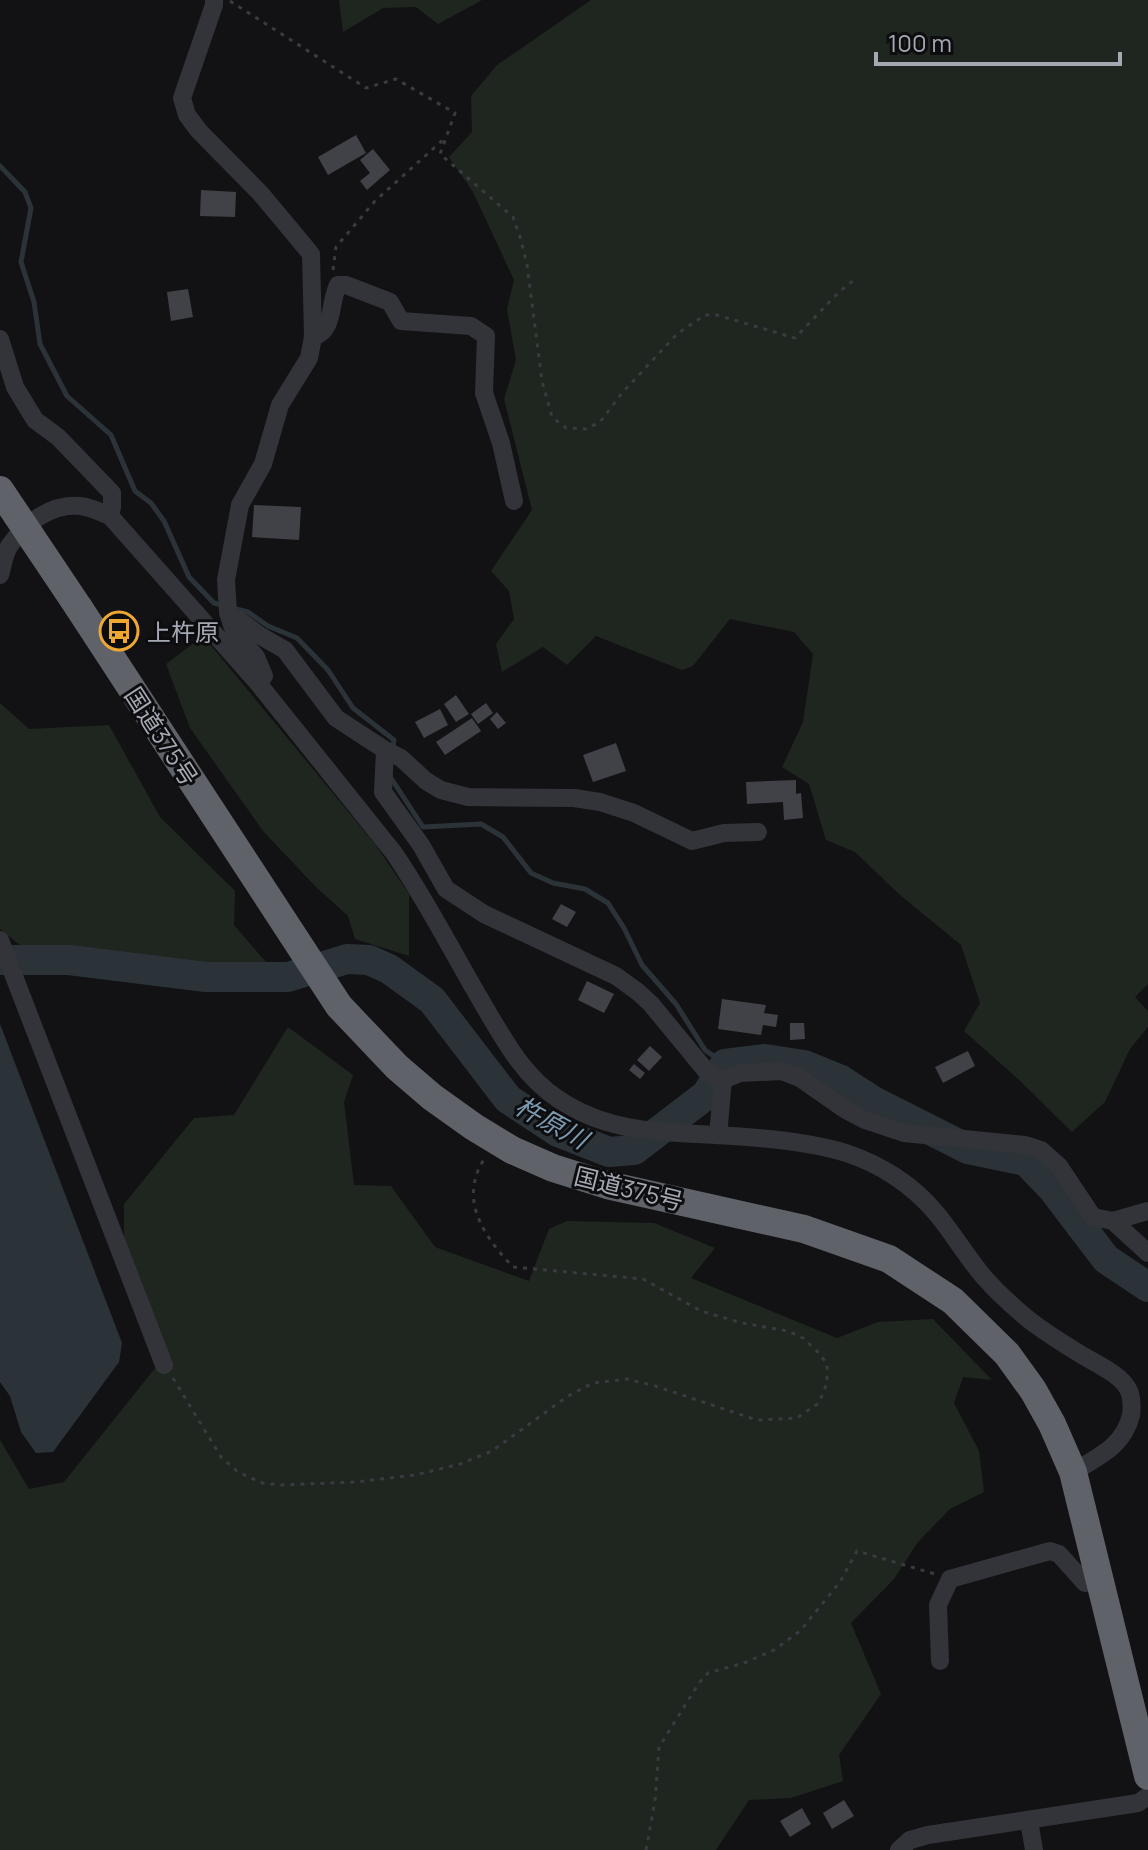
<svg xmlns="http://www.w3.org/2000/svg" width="1148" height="1850" font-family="Manrope,'Noto Sans JP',sans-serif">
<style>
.green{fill:#1e261f}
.water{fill:#2b3339}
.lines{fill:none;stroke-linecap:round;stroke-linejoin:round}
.stream{stroke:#2b3339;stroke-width:5}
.river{stroke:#2b3339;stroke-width:30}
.building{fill:#414247}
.path{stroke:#393b40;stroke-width:3;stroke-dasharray:4 6;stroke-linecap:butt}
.minor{stroke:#333439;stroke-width:18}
.highway{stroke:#5f6269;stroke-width:28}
.highway-bridge{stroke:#5f6269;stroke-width:28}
.labels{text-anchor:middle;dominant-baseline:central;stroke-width:6;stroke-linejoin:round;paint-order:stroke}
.poi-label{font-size:24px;fill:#a4a9b4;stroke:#0d0d0f;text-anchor:start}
.street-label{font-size:24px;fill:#a4a9b4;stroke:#0d0d0f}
.water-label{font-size:26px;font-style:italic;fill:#7b99af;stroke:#0d0d0f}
</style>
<rect width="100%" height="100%" fill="#121214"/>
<g class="green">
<path d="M339,0H482L438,24L416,7L383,8L343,32Z"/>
<path d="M591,0H1148V984L1135,997L1148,1011V1027L1130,1049L1105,1102L1072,1132L1018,1079L964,1031L980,1003L961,945L900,895L855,852L826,840L809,784L782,767L803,722L813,654L794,632L730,619L693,666L682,670L596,636L567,665L543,647L502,672L496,644L514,619L509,591L491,571L532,510L504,399L516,360L507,309L514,280L473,192L449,157L472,132L471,96L497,65Z"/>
<path d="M203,636L375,844L409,894V956L355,939L348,916L316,887L263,831L190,728L166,664Z"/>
<path d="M0,703L29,729L109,725L160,817L235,891L234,925L272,969L201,967L26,950L0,929Z"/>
<path d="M288,1027L353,1075L344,1102L354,1185L391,1186L435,1247L529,1281L549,1229L567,1221L654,1223L715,1248L691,1278L837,1338L878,1322L933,1319L992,1380L963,1377L954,1403L979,1451L984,1492L950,1509L918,1542L894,1579L851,1623L881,1694L839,1755L843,1781L791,1798L749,1800L716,1850H0V1440L29,1489L64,1482L168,1352L124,1240V1204L194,1118L234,1115Z"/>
</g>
<path class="water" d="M0,1024L122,1343L119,1362L53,1452L36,1453L21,1432L10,1396L0,1382Z"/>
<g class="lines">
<g class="stream">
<path d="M0,166L25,192L31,208L21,262L34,302L40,344L67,396L111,435L135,491L151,503L164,521L189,577L214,603L222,605"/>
<path d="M232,608L248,612L268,626L297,638L328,670L353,708L394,740L393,748"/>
<path d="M391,778L423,827L481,824L503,837L531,873L553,883L585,889L608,903L624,928L642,965L676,1004L705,1050L725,1064"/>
</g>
<path class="river" d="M0,960H69L206,977H288L347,959L369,960L389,969L432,1000L508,1099L558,1132L609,1152L634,1150L706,1095L725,1064L765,1059L804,1065L841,1080L875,1102L968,1149L1026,1161L1052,1188L1106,1259L1148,1287"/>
</g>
<g class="building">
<path d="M356,135L366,153L328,175L318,157Z"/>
<path d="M373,149L390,170L367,190L360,181L370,173L360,160Z"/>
<path d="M201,190L236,192L235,217L200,216Z"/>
<path d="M188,289L193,317L171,321L167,292Z"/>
<path d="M254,505L301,507L299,540L252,537Z"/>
<path d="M456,695L469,714L456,722L444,704Z"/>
<path d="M486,703L493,713L478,724L471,714Z"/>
<path d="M440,709L448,725L424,738L415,722Z"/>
<path d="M497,712L506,723L498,729L490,719Z"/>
<path d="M472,718L481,731L445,755L436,742Z"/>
<path d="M616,743L626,771L593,782L583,755Z"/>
<path d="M796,780V794L801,793L803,818L784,820L783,802L747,804L746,782Z"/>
<path d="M561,904L576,912L567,927L552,919Z"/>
<path d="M587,981L614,994L604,1013L578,1000Z"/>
<path d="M722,999L766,1005L764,1013L778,1015L776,1027L763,1025L761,1035L718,1029Z"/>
<path d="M790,1023H804L805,1039L790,1040Z"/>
<path d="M650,1046L662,1057L649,1071L637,1060Z"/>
<path d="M968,1051L975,1066L943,1083L935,1067Z"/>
<path d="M634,1064L645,1073L640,1079L629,1070Z"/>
<path d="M844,1800L854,1816L832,1829L823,1813Z"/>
<path d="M802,1808L811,1824L790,1837L780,1821Z"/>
</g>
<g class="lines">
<g class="path">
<path d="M230,1L366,88L396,79L455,113L440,154L513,217L521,240L527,265L542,381L552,417L566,428L586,429L600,422L622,393L677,334L705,315H717L795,338L839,292L855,279"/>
<path d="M333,270L336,247L375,201L444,139"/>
<path d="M173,1378L221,1457L238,1472L262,1483L281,1485L356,1482L415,1475L460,1464L492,1451L568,1396L593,1383L627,1379L655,1386L757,1420L797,1418L819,1403L827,1383V1364L819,1353L803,1338L788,1331L742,1323L701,1311L643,1279L513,1267C491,1244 465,1211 476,1177C477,1171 481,1165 484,1159"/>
<path d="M646,1850L655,1801L659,1747L699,1683L708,1673L744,1663L774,1650L800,1631L840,1582L857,1551L935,1574"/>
</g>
<g class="minor">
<path d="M214,0V5L182,98L187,115L199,131L261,194L311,254L313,337L309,358L280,405L263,464L240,505L226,580L228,613L234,631L256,657L264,676L258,683"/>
<path d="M313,337C335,330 329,303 338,285H346L390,302L401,321L471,326L486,336L484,393L501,443L514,501"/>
<path d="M0,339L15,387L35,420L58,437L112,493V507L110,516"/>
<path d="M0,575C3,566 4,553 10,545C25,523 52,503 80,506C91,507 100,512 110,516L258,683L394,853C426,900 452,951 480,999C502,1036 521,1074 558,1099C607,1132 658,1132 715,1135C756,1137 807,1141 846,1153C880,1164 913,1185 936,1213C953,1233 966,1256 983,1276C995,1290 1008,1302 1022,1314C1039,1329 1058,1340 1077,1352C1092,1362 1122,1374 1129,1391C1132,1398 1132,1409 1131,1415C1124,1446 1098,1457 1073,1472"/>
<path d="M231,621L239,620L259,635L285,650L336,718L385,750L401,758L426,781L441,790L468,797L574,798L600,802L634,813L692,841L724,833L758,832"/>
<path d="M385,750L383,792L421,845L446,889L484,914L616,976L638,992L651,1004L707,1072L723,1080"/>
<path d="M0,940L164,1365"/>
<path d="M718,1135L723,1080L740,1073L782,1071L800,1078L846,1110L865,1120L904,1133L1025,1145L1041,1150L1059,1166L1093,1217L1113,1221L1148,1211"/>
<path d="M1113,1221L1148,1253"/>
<path d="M940,1661L938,1605L950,1579L1050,1551L1059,1554L1085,1583L1100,1580"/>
<path d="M1029,1821L1034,1850"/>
<path d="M899,1850L910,1840L928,1835L1138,1803L1148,1796"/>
</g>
<path class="highway" d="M79,608L339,1006L397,1067L432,1097L474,1127L512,1150L553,1168L607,1185L804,1229L889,1259L953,1301L1007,1354L1033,1390L1052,1424L1073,1472L1148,1776"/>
<path class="highway-bridge" d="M0,490L79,608"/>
</g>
<defs>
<symbol id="bus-ring" viewBox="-11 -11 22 22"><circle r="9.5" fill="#0d0d0f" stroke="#eea730" stroke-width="1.5"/><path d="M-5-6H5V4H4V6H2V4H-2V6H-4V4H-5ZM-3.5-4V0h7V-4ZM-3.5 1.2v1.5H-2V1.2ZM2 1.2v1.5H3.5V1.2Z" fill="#eea730"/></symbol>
</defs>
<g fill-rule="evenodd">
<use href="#bus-ring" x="97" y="609" width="44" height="44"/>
</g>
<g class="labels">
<g class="poi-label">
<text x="147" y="631">上杵原</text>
</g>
<g class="street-label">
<text transform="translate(162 736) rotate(57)">国道375号</text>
<text transform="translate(629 1188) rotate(14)">国道375号</text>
</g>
<g class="water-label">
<text transform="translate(552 1122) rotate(29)">杵原川</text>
</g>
</g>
<path d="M876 52v12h244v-12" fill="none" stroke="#a4a9b4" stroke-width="4"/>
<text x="888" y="52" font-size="24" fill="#a4a9b4" stroke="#0d0d0f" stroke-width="6" paint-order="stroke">100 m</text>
</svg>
